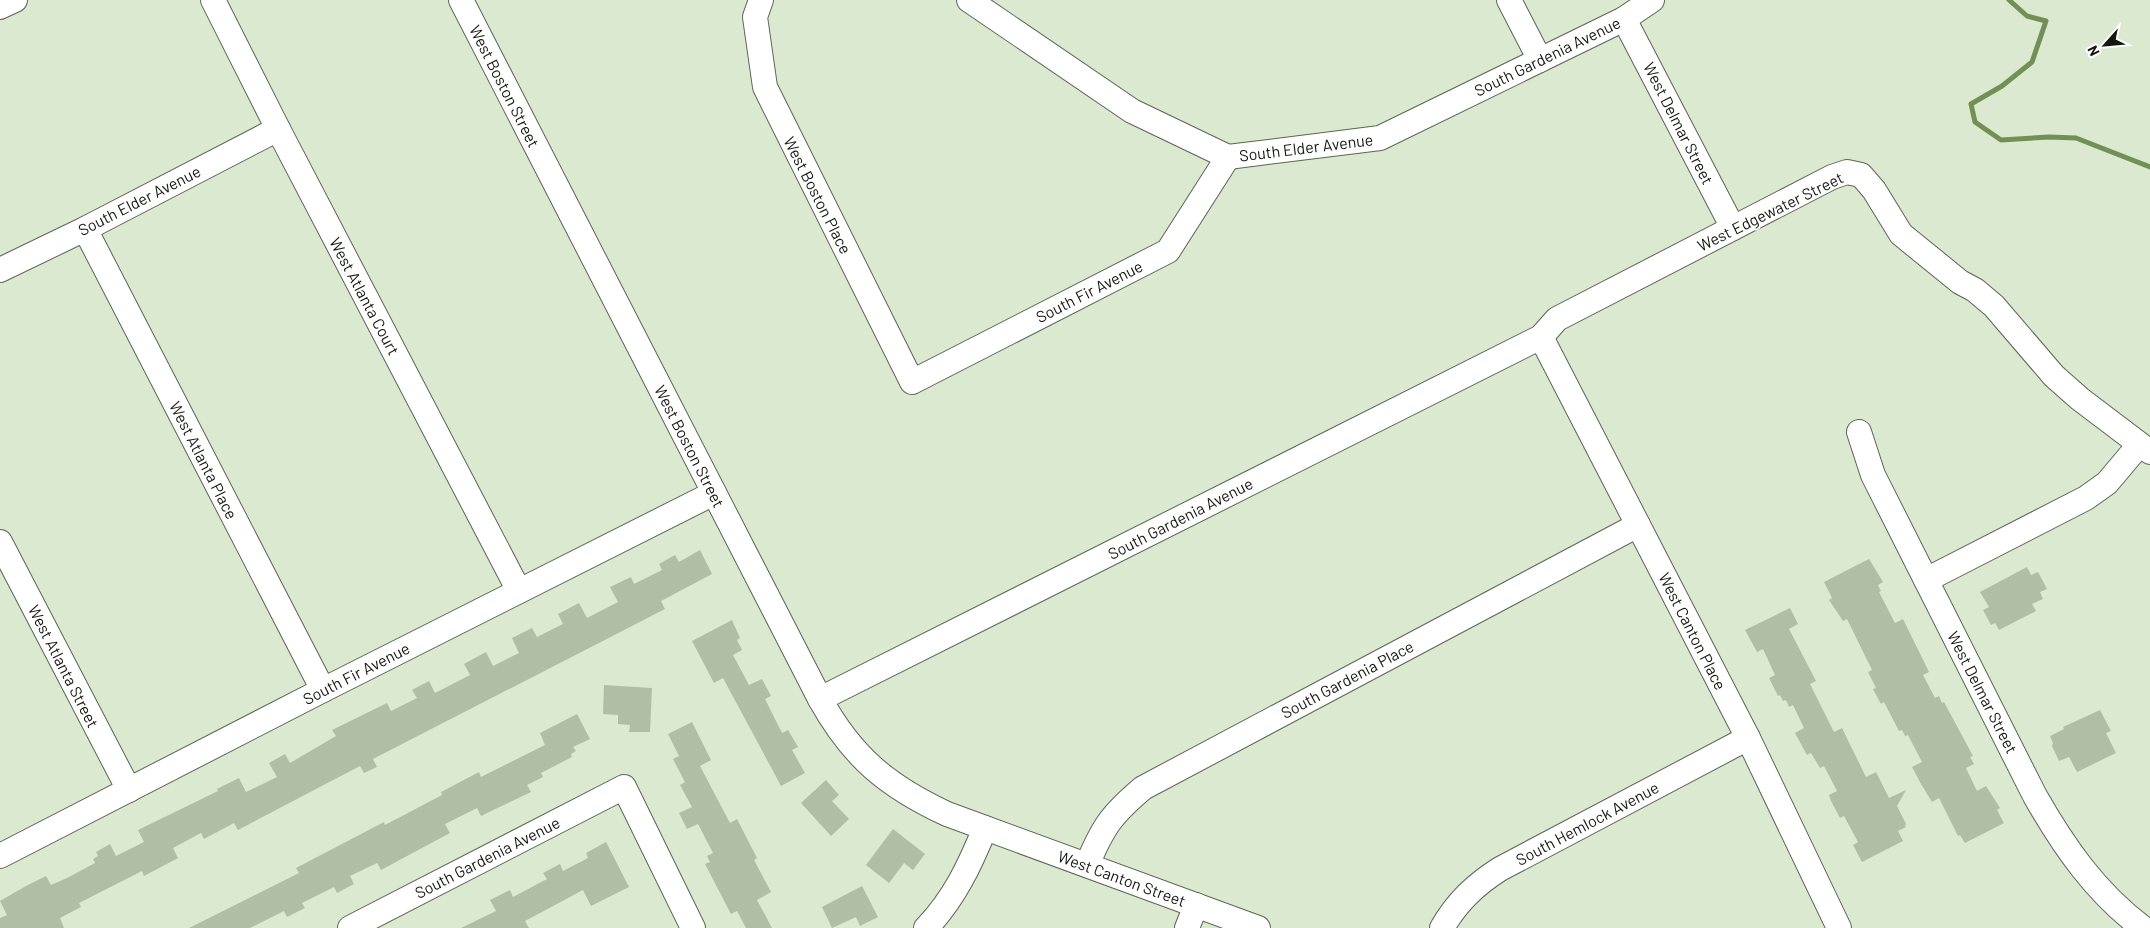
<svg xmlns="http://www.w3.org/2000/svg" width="2150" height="928" font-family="Barlow,sans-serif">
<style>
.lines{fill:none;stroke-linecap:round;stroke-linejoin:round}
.stream{stroke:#729056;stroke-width:5}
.building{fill:#b0bea6}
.minor-casing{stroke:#5b6651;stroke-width:26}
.minor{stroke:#fff;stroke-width:24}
.labels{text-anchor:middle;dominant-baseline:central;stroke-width:4;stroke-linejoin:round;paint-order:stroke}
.street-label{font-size:16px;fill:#13180f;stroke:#fff}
</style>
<rect width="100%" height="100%" fill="#dbe9d0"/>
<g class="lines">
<path class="stream" d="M2009,0L2027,16L2046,21L2032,62L2002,86L1971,104L1975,122L2001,140L2049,137L2076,138L2150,167"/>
</g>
<g class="building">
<path d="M700,550L712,574L661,601L665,609L373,759L377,767L364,773L360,766L238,830L234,823L204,839L201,833L173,848L178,858L144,876L142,871L79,903L81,907L60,918L64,928H0V918L7,915L0,901L26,886L46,876L51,885L67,878L95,863L93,859L98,856L96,852L110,844L116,856L144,842L138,830L218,791L217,789L239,778L246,792L277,777L269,763L285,754L290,763L336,736L332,730L387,703L391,711L417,698L412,690L429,681L435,693L470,675L464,664L486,652L493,666L519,653L512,638L532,628L537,637L563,624L558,614L579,603L587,618L618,602L610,587L631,577L634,584L662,570L659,564L675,555L679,562Z"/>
<path d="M1869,559L1883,582L1878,585L1881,591L1879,592L1895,623L1903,619L1929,672L1923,675L1935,698L1939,696L1942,703L1944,702L1973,756L1970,757L1974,764L1966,768L1977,791L1986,786L2000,808L1997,810L2004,823L1965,843L1960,835L1958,836L1939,798L1932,802L1921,784L1912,767L1922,762L1908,735L1905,736L1902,730L1899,731L1884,702L1881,704L1873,689L1876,688L1868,672L1872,670L1847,619L1843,621L1829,600L1832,598L1824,582Z"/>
<path d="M2027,567L2031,575L2038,572L2047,589L2040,592L2043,599L2032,604L2036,611L1999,630L1995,623L1991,625L1983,610L1989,607L1980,592Z"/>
<path d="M1790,608L1798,624L1789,629L1816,681L1810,684L1834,732L1842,728L1866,777L1876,772L1889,798L1906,790L1897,806L1906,824L1905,825L1906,827L1898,831L1903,841L1862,862L1853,845L1858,842L1844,816L1840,818L1831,801L1829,795L1837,791L1824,766L1820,768L1811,753L1807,755L1795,733L1804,728L1793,705L1789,707L1786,700L1783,701L1780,695L1778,696L1769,678L1775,675L1763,649L1757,652L1745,630Z"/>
<path d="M732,620L740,638L737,640L742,650L733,655L749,685L762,679L771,696L765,699L782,733L788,730L798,747L792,750L805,773L781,786L723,678L714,683L692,641Z"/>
<path d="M604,685L652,688L650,732H629L630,725L618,724V715L603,714Z"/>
<path d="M2100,710L2111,731L2106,733L2116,753L2077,772L2069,757L2059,761L2052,746L2053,743L2050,736L2064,729L2063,727Z"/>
<path d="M577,714L590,739L573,747L576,751L571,754L572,757L541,773L543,777L527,785L531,792L481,816L477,808L445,824L450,833L381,870L377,863L350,876L354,884L337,893L334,887L302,903L305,908L287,917L284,911L250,928H189L299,873L296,868L384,822L385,825L442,795L441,792L479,772L481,777L545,745L540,733Z"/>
<path d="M692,722L711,760L700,766L730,823L737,819L757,858L754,860L771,892L757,900L772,928H746L737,911L731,914L705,864L710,862L707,856L713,853L698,824L687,829L679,813L692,807L680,785L685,782L673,759L679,756L668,734Z"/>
<path d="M826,780L839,795L832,801L849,819L831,836L801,803Z"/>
<path d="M893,829L925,854L913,870L904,863L889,883L866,865Z"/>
<path d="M606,842L629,887L591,906L583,890L525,921L529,928H461L496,911L490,900L510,890L513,897L547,879L543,873L560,864L563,871L588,858L586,853Z"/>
<path d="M862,886L878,917L860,926L856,917L832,928L822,907Z"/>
</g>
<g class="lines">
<defs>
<g id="minor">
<path d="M213,0L278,129L519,591"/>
<path d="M461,0L820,699C852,757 887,786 947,814L1258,928"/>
<path d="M761,0L755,17L765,87L912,382L1168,251L1228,157"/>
<path d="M969,0L1132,111L1228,157L1380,138L1624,19L1652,0"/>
<path d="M1509,0L1540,60"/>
<path d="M0,7L15,0"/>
<path d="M1624,19L1733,228"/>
<path d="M85,229L323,690"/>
<path d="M0,270L85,229L278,129"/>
<path d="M1541,337L1748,738L1839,928"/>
<path d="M1859,432L1873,475L2035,796C2064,847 2096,893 2143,928"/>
<path d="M0,542L129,790"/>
<path d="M1926,580L2086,498L2107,483L2139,445"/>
<path d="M820,699L1541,337L1557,319L1832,177L1847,172L1861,175L1874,190L1901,234L1960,282L1975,290L1994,306L2054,376L2080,399L2150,452"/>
<path d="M0,856L323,690L714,493"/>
<path d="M1087,865C1103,827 1111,815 1143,788L1638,525"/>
<path d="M350,928L624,787L693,928"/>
<path d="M926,928C954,899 970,865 985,828"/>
<path d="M1187,928L1196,905"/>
<path d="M1442,928C1457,902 1475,885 1500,869L1748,738"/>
</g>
</defs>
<use href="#minor" class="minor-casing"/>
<use href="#minor" class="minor"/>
</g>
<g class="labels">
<g class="street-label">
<text transform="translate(1547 56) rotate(-26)">South Gardenia Avenue</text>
<text transform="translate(505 86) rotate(63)">West Boston Street</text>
<text transform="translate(1679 123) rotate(63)">West Delmar Street</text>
<text transform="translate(1306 147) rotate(-7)">South Elder Avenue</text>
<text transform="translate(818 195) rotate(63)">West Boston Place</text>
<text transform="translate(139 200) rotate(-27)">South Elder Avenue</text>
<text transform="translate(1770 211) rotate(-26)">West Edgewater Street</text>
<text transform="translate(1089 291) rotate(-27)">South Fir Avenue</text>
<text transform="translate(365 296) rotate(62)">West Atlanta Court</text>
<text transform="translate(690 446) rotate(63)">West Boston Street</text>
<text transform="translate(204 460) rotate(63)">West Atlanta Place</text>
<text transform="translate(1180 518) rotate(-27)">South Gardenia Avenue</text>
<text transform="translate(1693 631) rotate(63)">West Canton Place</text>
<text transform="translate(64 666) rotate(63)">West Atlanta Street</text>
<text transform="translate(356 673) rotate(-27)">South Fir Avenue</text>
<text transform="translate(1347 679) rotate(-28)">South Gardenia Place</text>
<text transform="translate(1983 692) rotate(63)">West Delmar Street</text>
<text transform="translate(1587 823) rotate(-28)">South Hemlock Avenue</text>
<text transform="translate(487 857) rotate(-27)">South Gardenia Avenue</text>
<text transform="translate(1122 878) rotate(20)">West Canton Street</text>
</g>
</g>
<g transform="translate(2105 45) rotate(243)" stroke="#ffffff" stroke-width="4" paint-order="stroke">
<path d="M0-4L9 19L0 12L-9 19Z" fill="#13180f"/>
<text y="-8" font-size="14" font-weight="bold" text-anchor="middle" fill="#13180f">N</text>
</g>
</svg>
